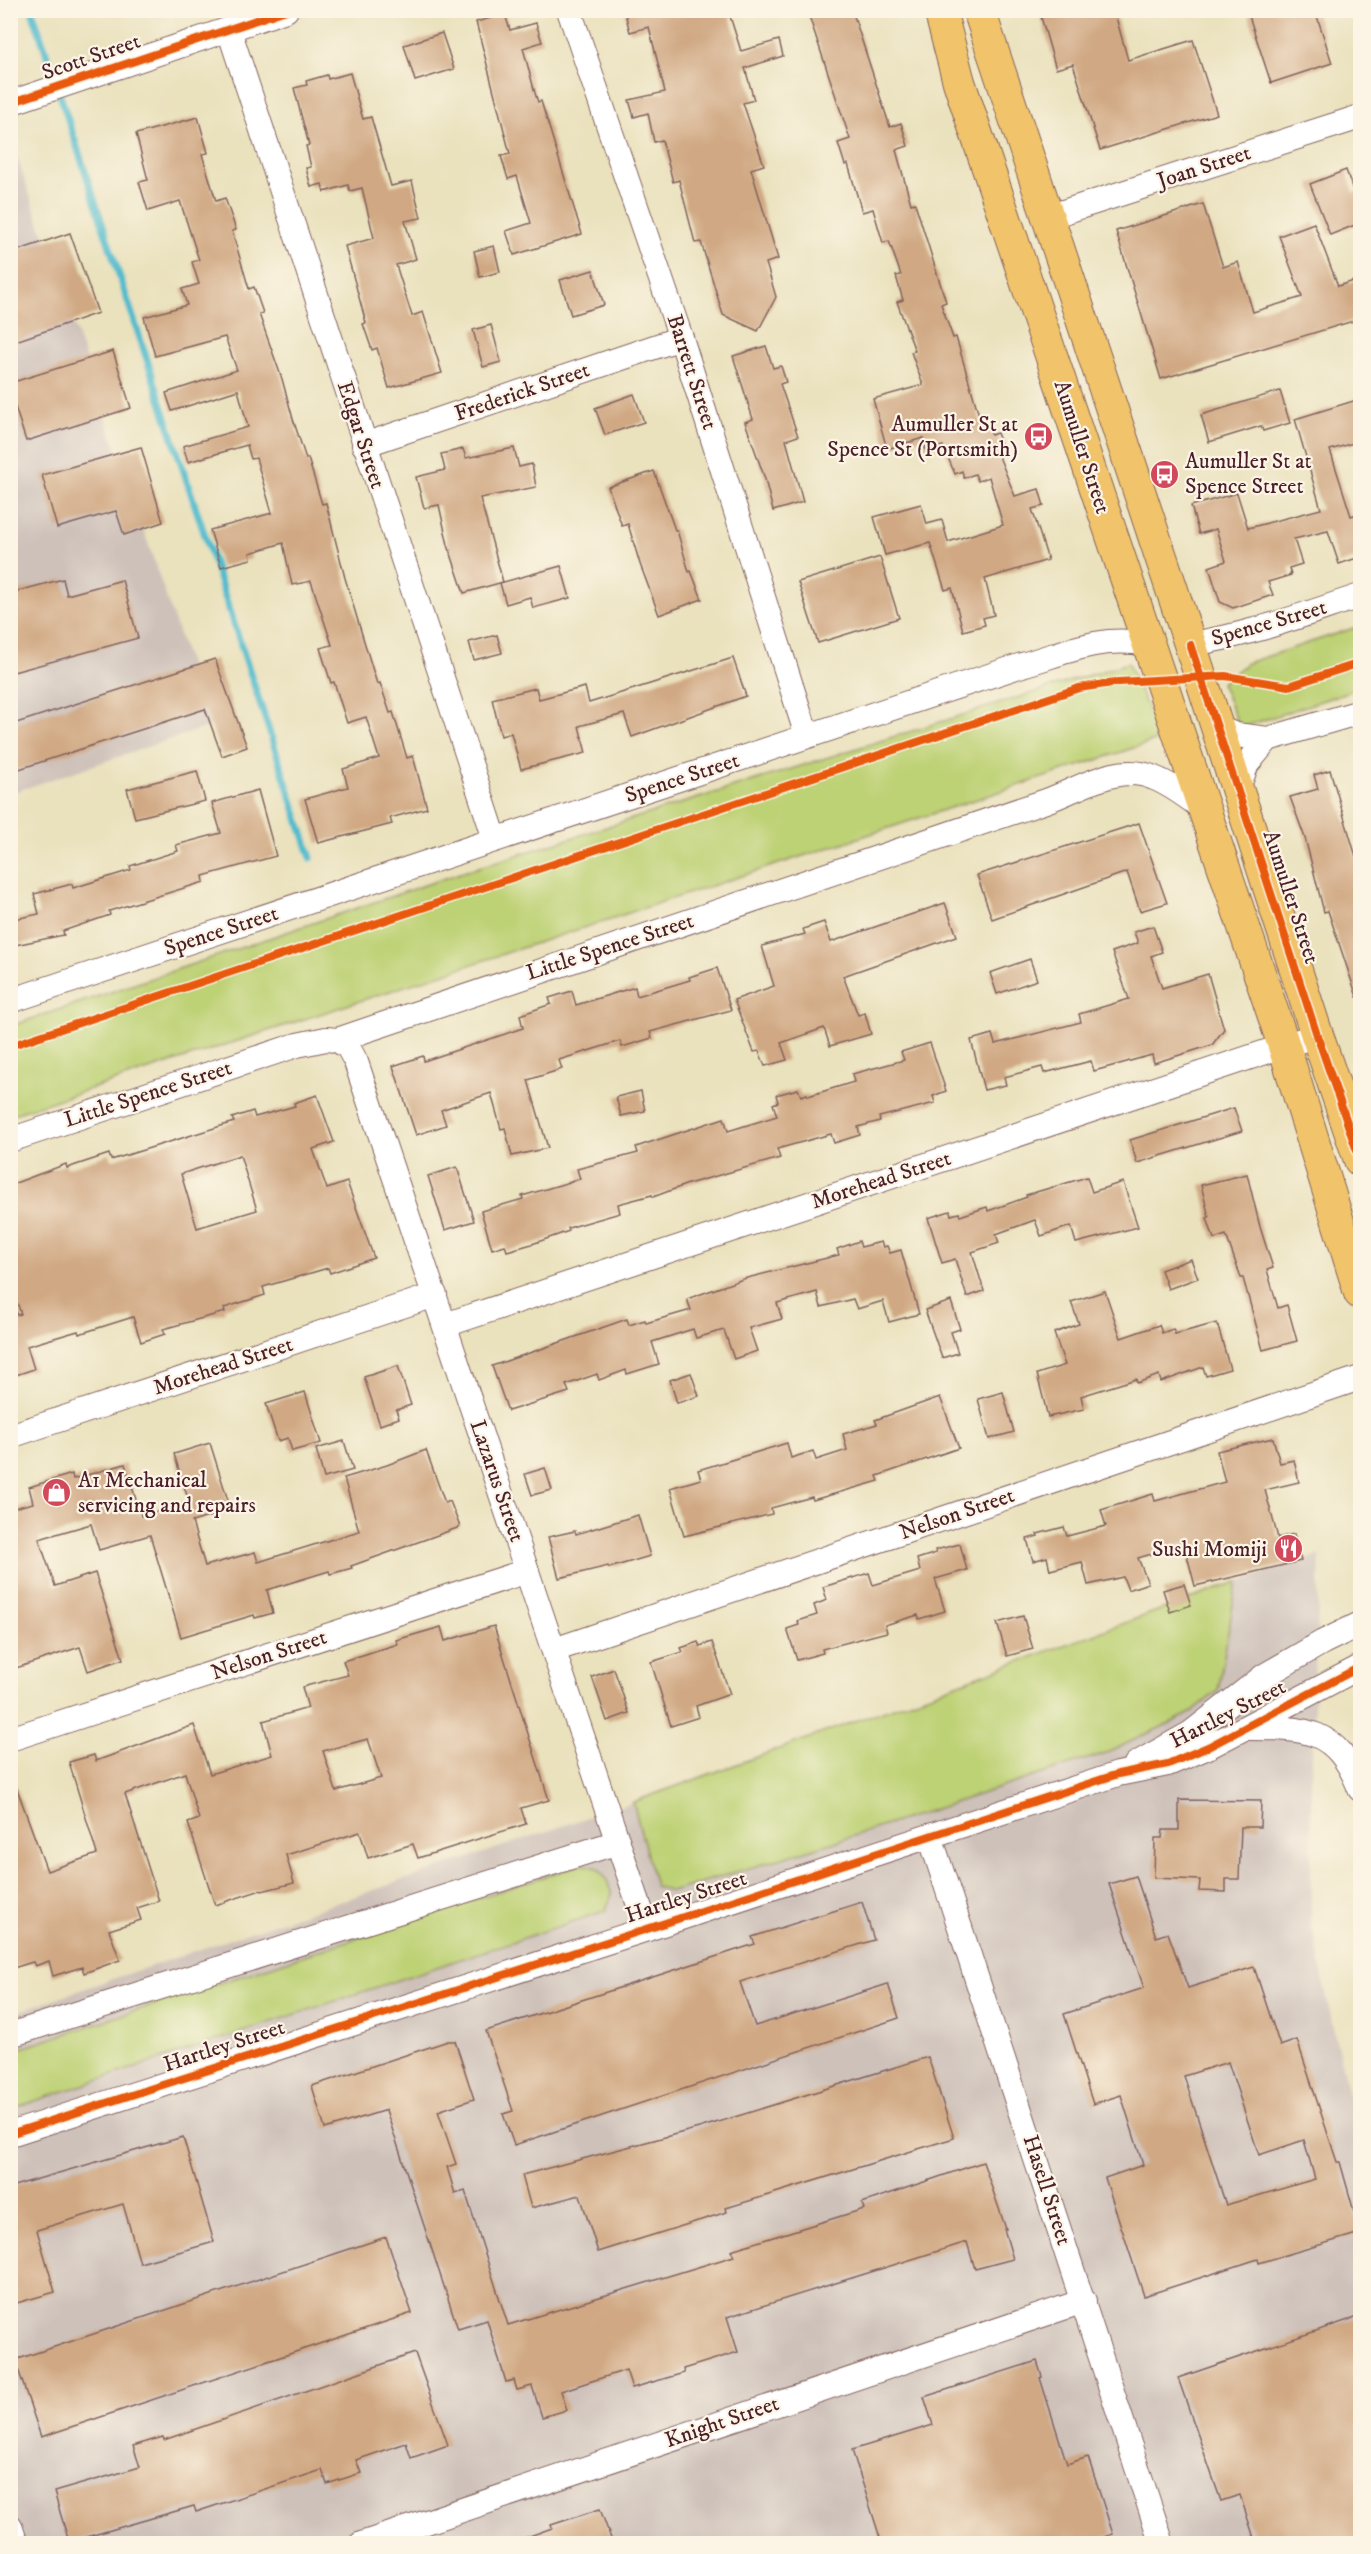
<svg xmlns="http://www.w3.org/2000/svg" width="1371" height="2554" font-family="'IM FELL DW Pica',serif">
<style>
.industrial{fill:#cec1ba}
.green{fill:#bdd175;stroke:#847850;stroke-width:1.5}
.lines{fill:none;stroke-linecap:round;stroke-linejoin:round}
.stream{stroke:#51bccd;stroke-width:7}
.building{fill:#d0a883;fill-rule:evenodd}
.minor-casing{stroke:#82635e;stroke-width:26}
.major-casing{stroke:#82635e;stroke-width:34}
.minor{stroke:#fff;stroke-width:24}
.major{stroke:#f1c36a;stroke-width:32}
.cycleway-casing{stroke:#fcf5e5;stroke-width:11}
.cycleway{stroke:#e8590c;stroke-width:8}
.labels{text-anchor:middle;dominant-baseline:central;stroke-width:4.5;stroke-linejoin:round;paint-order:stroke}
.street-label{font-size:22px;fill:#4a1f2b;stroke:#fcf5e5}
.poi-label{font-size:22px;fill:#4a1f2b;stroke:#fcf5e5;text-anchor:end}
</style>
<rect width="100%" height="100%" fill="#fcf5e5"/>
<filter id="ink" filterUnits="userSpaceOnUse"><feTurbulence type="fractalNoise" baseFrequency=".0167" numOctaves="2"/><feDisplacementMap in="SourceGraphic" scale="12" xChannelSelector="R" yChannelSelector="G"/><feConvolveMatrix kernelMatrix="1 2 1 2 8 2 1 2 1" color-interpolation-filters="sRGB"/></filter>
<filter id="wash" filterUnits="userSpaceOnUse"><feTurbulence type="fractalNoise" baseFrequency=".008" numOctaves="4" result="noise"/><feDisplacementMap in="SourceGraphic" scale="24" xChannelSelector="R" yChannelSelector="G"/><feGaussianBlur stdDeviation="1.35" result="paint"/><feColorMatrix in="noise" values="0 0 0 0 0 0 0 0 0 0 0 0 0 0 0 0 0 1.4 0 .05"/><feComposite in="paint" operator="in"/></filter>
<g filter="url(#wash)">
<rect width="100%" height="100%" fill="#eae1bd"/>
<g class="industrial">
<path d="M17,157L210,726L11,793L10,159Z"/>
<path d="M1320,1555L1311,1785V1920L1334,2032L1360,2142V2543H11L10,2014L633,1802L1237,1582Z"/>
</g>
<g class="green">
<path d="M1360,626V688L1240,728L1221,683L1247,663Z"/>
<path d="M1128,663L1161,739L11,1115V1026L457,874Z"/>
<path d="M1237,1582L1218,1691L1189,1714L1109,1752L832,1843L671,1892L655,1886L633,1802Z"/>
<path d="M582,1864L598,1868L607,1880L612,1895L605,1911L11,2109L10,2052Z"/>
</g>
<g class="lines">
<path class="stream" d="M32,10L311,858"/>
</g>
<g id="blocks">
<g class="building">
<path d="M624,10H728L741,51L779,40L783,56L745,68L754,100L743,103L764,165L751,169L778,259L766,263L776,297L758,331L723,315L701,242L695,243L679,180L673,182L662,140L654,142L648,113L634,117L629,100L665,92L649,27L630,32Z"/>
<path d="M807,10H852L890,127L901,123L908,146L896,150L911,204L915,203L946,302L941,304L953,338L956,337L983,429L988,427L991,435L997,433L1004,452L998,454L1015,496L1039,489L1044,506L1032,509L1048,560L985,579L994,615L983,618L985,625L963,631L952,588L945,590L930,543L885,555L874,517L921,504L927,524L942,520L948,542L1003,525L989,477L978,481L975,474L964,478L962,471L955,474L943,446L926,451L923,438L887,449L873,399L923,385L911,352L915,351L897,302L903,300L896,276L901,275L889,241L883,243L873,209L862,212L848,164L845,165L838,143L850,139Z"/>
<path d="M1039,10H1114L1128,60L1193,40L1217,114L1100,150L1073,64L1056,69Z"/>
<path d="M1247,10H1315L1332,63L1271,83Z"/>
<path d="M505,14L510,30L536,23L542,42L523,48L535,93L538,102L541,101L582,234L514,255L506,231L531,223L517,176L508,179L501,156L510,154L476,22Z"/>
<path d="M442,33L454,69L415,81L404,45Z"/>
<path d="M350,73L363,119L371,117L391,186L412,181L421,218L405,221L416,259L396,265L412,316L423,312L442,373L389,388L377,348L372,350L363,324L366,323L345,246L374,238L362,188L350,191L348,185L324,192L322,184L311,187L306,168L311,167L306,146L309,145L294,88L307,85L306,81L327,75L328,79Z"/>
<path d="M198,117L208,153L202,154L216,201L225,198L236,230L232,231L249,289L254,287L263,313L259,314L282,379L293,419L306,459L308,458L322,504L326,503L345,578L377,684L380,683L390,713L393,712L407,758L413,756L427,808L390,818L392,824L318,843L305,799L348,787L343,769L379,758L366,717L347,723L334,682L331,683L320,648L332,645L311,581L292,585L283,543L250,553L251,559L221,567L210,530L272,513L256,458L251,459L247,445L188,462L183,446L248,427L238,390L172,411L166,393L237,370L225,337L155,356L144,317L187,305L182,289L199,284L192,262L199,260L180,201L148,211L139,182L148,180L136,134Z"/>
<path d="M1346,170L1354,193L1360,190V223L1330,235L1310,184Z"/>
<path d="M1203,204L1223,267L1238,262L1253,312L1302,297L1279,236L1314,223L1338,286L1360,279V319L1161,379L1116,231Z"/>
<path d="M70,233L98,313L10,343V253Z"/>
<path d="M494,246L500,272L480,277L474,251Z"/>
<path d="M593,270L604,305L571,315L560,280Z"/>
<path d="M491,325L501,362L483,367L473,330Z"/>
<path d="M766,346L773,368L781,366L786,382L780,384L798,436L786,440L803,502L773,511L765,479L745,422L753,419L733,356Z"/>
<path d="M113,351L131,408L26,441L10,391V383Z"/>
<path d="M1280,391L1290,423L1263,431L1261,426L1209,442L1201,415Z"/>
<path d="M634,394L644,422L605,435L595,408Z"/>
<path d="M1360,399V441L1330,450L1351,516L1360,513V557L1339,564L1328,531L1294,539L1302,564L1289,568L1291,575L1268,582L1273,595L1233,608L1220,602L1209,567L1226,561L1216,529L1199,534L1191,506L1237,493L1248,528L1321,509L1295,419Z"/>
<path d="M141,447L163,522L124,535L116,511L57,528L42,475Z"/>
<path d="M514,448L519,467L532,464L536,487L480,498L503,582L464,593L448,545L439,505L424,508L416,477L445,470L441,454L463,449L466,458Z"/>
<path d="M654,471L675,530H677L689,572L691,571L702,599L659,615L640,564L628,524L622,526L608,487Z"/>
<path d="M880,557L899,618L818,643L798,582Z"/>
<path d="M561,566L570,598L533,608L530,597L506,604L500,583Z"/>
<path d="M63,579L67,595L122,580L138,638L10,673V614L19,611L14,592Z"/>
<path d="M497,635L502,653L474,660L469,642Z"/>
<path d="M733,658L746,696L632,737L624,714L579,726L586,753L521,769L511,733L501,736L492,699L536,688L539,699L585,687L589,703Z"/>
<path d="M215,659L247,747L222,756L205,709L10,772V725Z"/>
<path d="M1330,770L1360,870V997H1357L1328,911L1324,912L1305,838L1290,797L1318,789L1314,775Z"/>
<path d="M197,771L205,801L135,818L127,789Z"/>
<path d="M258,790L276,856L203,876L204,882L109,911L110,915L63,931L64,935L10,946V920L39,914L34,894L72,884L73,888L131,870L130,866L178,851L176,845L221,833L212,803Z"/>
<path d="M1139,823L1167,903L1140,911L1127,872L992,919L977,875Z"/>
<path d="M945,903L957,936L843,976L858,1015L865,1013L871,1034L830,1046L824,1028L781,1043L787,1060L765,1066L759,1051L754,1052L734,1000L774,986L762,946L805,934L803,929L824,922L831,942Z"/>
<path d="M1153,926L1162,952L1151,956L1162,988L1208,974L1224,1029L1212,1045L1154,1063L1152,1055L1094,1071L1091,1061L1044,1073L1042,1067L1004,1077L1006,1085L984,1090L971,1040L992,1034L995,1044L1081,1022L1079,1014L1129,999L1112,952L1138,943L1134,932Z"/>
<path d="M1030,959L1037,980L997,994L990,973Z"/>
<path d="M717,968L731,1010L650,1032L652,1038L622,1047L620,1041L559,1060L562,1069L528,1080L548,1148L512,1156L505,1128L501,1129L491,1093L441,1110L446,1125L416,1135L393,1066L423,1056L424,1061L523,1028L520,1015L551,1004L549,998L572,991L576,1005L635,987L637,996L690,980L689,977Z"/>
<path d="M930,1043L946,1091L933,1096L935,1103L879,1117L880,1121L858,1127L860,1135L834,1143L831,1134L777,1149L780,1158L688,1184L653,1197L652,1195L618,1204L620,1213L568,1228L569,1231L532,1244L507,1251L505,1245L492,1249L481,1211L523,1199L522,1196L580,1179L577,1169L638,1153L636,1147L724,1118L728,1131L777,1116L773,1104L778,1102L776,1095L798,1089L801,1096L807,1094L808,1096L854,1082L852,1074L904,1060L901,1052Z"/>
<path d="M641,1091L645,1111L621,1116L616,1097Z"/>
<path d="M317,1095L334,1142L313,1149L327,1189L347,1182L374,1258L330,1273L328,1268L263,1287L265,1295L224,1308L225,1312L163,1329L165,1334L141,1342L133,1317L79,1334L78,1331L27,1346L34,1369L10,1377V1308L14,1307L17,1315L21,1314L10,1282V1185L66,1164L67,1168L109,1154L111,1160L234,1122L232,1118L253,1111L255,1117L295,1106L294,1103ZM240,1155L257,1210L197,1228L181,1174Z"/>
<path d="M1234,1108L1242,1131L1137,1163L1130,1140Z"/>
<path d="M457,1167L474,1221L445,1230L428,1176Z"/>
<path d="M1247,1174L1260,1227L1273,1268L1267,1270L1278,1308L1287,1305L1297,1341L1263,1350L1243,1278H1241L1226,1235L1214,1239L1207,1218L1209,1217L1201,1185Z"/>
<path d="M1087,1177L1092,1192L1123,1182L1138,1227L1076,1243L1071,1226L1041,1236L1035,1220L996,1234L999,1243L972,1252L984,1291L967,1297L955,1259L942,1263L928,1218L950,1211L951,1215L959,1213L960,1216L987,1207L988,1211L1027,1197L1026,1195Z"/>
<path d="M859,1241L861,1247L881,1242L883,1247L887,1246L890,1253L901,1250L919,1314L889,1322L883,1301L857,1309L853,1299L821,1307L817,1292L777,1303L782,1319L749,1328L757,1351L734,1359L724,1330L696,1338L693,1329L652,1342L659,1364L627,1374L626,1370L599,1380L597,1374L566,1385L569,1392L508,1411L492,1366L627,1319L629,1325L645,1320L646,1323L691,1310L687,1299L743,1279L839,1255L837,1249Z"/>
<path d="M1191,1259L1198,1278L1168,1289L1161,1270Z"/>
<path d="M1105,1291L1121,1338L1159,1325L1162,1333L1173,1329L1175,1334L1217,1323L1230,1369L1206,1376L1203,1367L1161,1382L1159,1375L1137,1383L1136,1379L1081,1396L1084,1409L1048,1417L1037,1374L1065,1365L1054,1333L1079,1324L1071,1302Z"/>
<path d="M951,1301L960,1329L951,1332L958,1353L942,1358L925,1310Z"/>
<path d="M398,1366L411,1405L396,1410L399,1418L380,1425L364,1377Z"/>
<path d="M691,1373L699,1396L677,1403L670,1380Z"/>
<path d="M305,1392L321,1443L292,1451L288,1438L278,1441L266,1404Z"/>
<path d="M1003,1392L1014,1432L989,1439L978,1399Z"/>
<path d="M940,1397L959,1448L877,1476L879,1481L813,1500L812,1497L771,1508L772,1514L684,1536L670,1488L701,1479L698,1470L787,1443L791,1458L813,1451L816,1460L847,1450L843,1434L877,1424L875,1420Z"/>
<path d="M1273,1438L1280,1463L1294,1460L1299,1482L1265,1490L1278,1538L1294,1534L1301,1561L1195,1586L1184,1544L1138,1558L1148,1583L1128,1590L1123,1577L1088,1585L1082,1562L1050,1570L1047,1557L1033,1561L1027,1539L1038,1536L1037,1534L1064,1527L1067,1536L1106,1526L1101,1510L1153,1494L1155,1501L1225,1482L1217,1451Z"/>
<path d="M344,1441L353,1470L324,1478L316,1449Z"/>
<path d="M210,1443L231,1510L192,1522L205,1566L255,1552L258,1562L359,1531L344,1478L387,1465L426,1450L445,1503L450,1501L460,1527L351,1566L352,1568L330,1574L329,1571L267,1590L273,1613L255,1618L254,1615L181,1637L150,1535L99,1550L91,1524L39,1539L55,1586L95,1573L123,1659L88,1671L80,1647L10,1670V1509L33,1503L29,1487L72,1474L73,1479L125,1464L141,1516L189,1502L174,1454Z"/>
<path d="M545,1468L552,1490L532,1495L525,1474Z"/>
<path d="M638,1515L650,1556L609,1568L608,1566L559,1578L548,1537L575,1531L576,1534Z"/>
<path d="M960,1544L967,1570L935,1579L945,1611L919,1619L918,1615L885,1625L887,1632L822,1649L823,1653L797,1660L787,1629L799,1625L798,1621L817,1615L814,1605L827,1600L823,1587L869,1573L873,1585L920,1571L917,1559L936,1553L935,1550Z"/>
<path d="M1184,1584L1191,1605L1170,1612L1163,1590Z"/>
<path d="M1023,1616L1033,1649L1007,1656L997,1623Z"/>
<path d="M494,1626L549,1800L521,1808L526,1824L418,1858L413,1844L368,1858L360,1832L286,1855L294,1883L262,1891L261,1890L215,1905L188,1823L199,1819L185,1773L125,1794L159,1901L137,1908L141,1920L109,1930L120,1960L84,1973L82,1967L53,1976L49,1961L35,1966L33,1962L10,1969V1779L13,1778L47,1871L97,1854L69,1762L94,1755L96,1761L194,1725L210,1774L272,1755L263,1721L308,1708L302,1687L348,1675L343,1661L398,1644L396,1640L441,1627L445,1641ZM368,1739L381,1778L336,1791L323,1751Z"/>
<path d="M698,1642L700,1646L712,1642L730,1694L696,1706L699,1717L671,1726L651,1662L683,1652L681,1648Z"/>
<path d="M614,1669L629,1713L607,1721L592,1677Z"/>
<path d="M1179,1800L1261,1801L1260,1827H1241L1239,1879H1226V1892L1199,1891L1200,1880L1154,1878L1155,1838H1162L1163,1830H1179Z"/>
<path d="M1136,1876L1156,1937L1168,1933L1188,1988L1254,1967L1280,2046L1297,2040L1337,2162H1340L1360,2233L1259,2263L1258,2259L1144,2296L1105,2178L1143,2165L1121,2095L1093,2104L1064,2014L1144,1988L1109,1884ZM1228,2062L1259,2155L1304,2140L1315,2179L1226,2205L1184,2076Z"/>
<path d="M862,1902L874,1940L740,1982L755,2026L888,1984L899,2018L514,2145L503,2114L513,2111L486,2031L755,1944L752,1937Z"/>
<path d="M448,2041H455L474,2099L438,2111L456,2164L447,2167L455,2194L465,2191L508,2325L734,2256L731,2250L864,2209L862,2203L983,2162L1006,2229H1004L1013,2259L975,2269L967,2242L727,2317L738,2352L683,2369L684,2373L632,2388L626,2370L561,2391L567,2410L542,2417L532,2386L517,2390L514,2380L506,2382L487,2320L458,2329L386,2110L325,2129L312,2086Z"/>
<path d="M928,2057L954,2138L726,2208L727,2212L598,2252L580,2195L531,2208L522,2175L699,2128Z"/>
<path d="M183,2137L214,2242L140,2263L123,2204L37,2230L55,2292L10,2305V2187Z"/>
<path d="M386,2237L412,2313L41,2437L15,2360Z"/>
<path d="M1360,2316V2544H1256L1240,2495L1221,2501L1178,2378Z"/>
<path d="M415,2353L448,2445L411,2458L406,2443L356,2460L361,2473L327,2484L322,2470L196,2512L194,2506L69,2542L54,2492L140,2467L133,2446L163,2437L164,2440Z"/>
<path d="M1037,2361L1042,2377L1040,2378L1067,2464L1088,2457L1113,2534L1083,2544H882L852,2450L933,2425L924,2397Z"/>
<path d="M600,2509L613,2544H517L516,2541L552,2528L551,2525Z"/>
</g>
</g>
</g>
<g filter="url(#ink)">
<use href="#blocks" fill-opacity="0" stroke="#82635e" stroke-width="1.5"/>
<g class="lines">
<defs>
<g id="minor">
<path d="M569,10L681,338L807,736"/>
<path d="M229,30L495,839"/>
<path d="M10,103L286,10"/>
<path d="M1048,217L1360,117"/>
<path d="M364,445L681,338"/>
<path d="M1190,644C1248,636 1305,614 1360,596"/>
<path d="M1217,728L1236,735L1268,739L1360,712"/>
<path d="M1237,790L1247,764L1268,739"/>
<path d="M10,1001L1022,665C1067,652 1100,635 1147,644"/>
<path d="M337,1040L348,1047L356,1062L647,1929"/>
<path d="M10,1140L297,1045L326,1039L337,1040L1046,801C1080,789 1118,762 1154,778C1172,785 1187,797 1202,808"/>
<path d="M445,1325L1317,1035"/>
<path d="M10,1436L435,1295"/>
<path d="M554,1650L1360,1378"/>
<path d="M1245,1728C1306,1728 1336,1727 1360,1789"/>
<path d="M10,1739L527,1571"/>
<path d="M1136,1764L1191,1733L1264,1676L1323,1642L1360,1624"/>
<path d="M930,1836L1162,2544"/>
<path d="M10,2035L618,1842"/>
<path d="M10,2134L647,1929L1118,1774L1168,1764L1208,1747L1360,1667"/>
<path d="M10,2526L16,2544"/>
<path d="M361,2544L1084,2301"/>
</g>
<g id="major">
<path d="M940,10L959,82L1284,1046L1360,1293"/>
<path d="M979,10L1190,644L1317,1035L1360,1160"/>
</g>
</defs>
<use href="#minor" class="minor-casing"/>
<use href="#major" class="major-casing"/>
<use href="#minor" class="minor"/>
<use href="#major" class="major"/>
<defs>
<g id="cycleway">
<path d="M10,103L286,10"/>
<path d="M1190,644L1317,1035L1360,1160"/>
<path d="M10,1046L1079,688L1119,682L1225,676L1289,686L1360,663"/>
<path d="M10,2134L647,1929L1118,1774L1168,1764L1208,1747L1360,1667"/>
</g>
</defs>
<use href="#cycleway" class="cycleway-casing"/>
<use href="#cycleway" class="cycleway"/>
</g>
</g>
<defs>
<symbol id="bus-disc" viewBox="-11 -11 22 22"><circle r="9.5" fill="#d1495b" stroke="#fcf5e5"/><path d="M-5-6H5V4H4V6H2V4H-2V6H-4V4H-5ZM-3.5-4V0h7V-4ZM-3.5 1.2v1.5H-2V1.2ZM2 1.2v1.5H3.5V1.2Z" fill="#fff"/></symbol>
<symbol id="shop-disc" viewBox="-11 -11 22 22"><circle r="9.5" fill="#d1495b" stroke="#fcf5e5"/><path d="M-5-2.5h2.3a2.7 3.5 0 0 1 5.4 0H5L5.5 6h-11ZM-1.5-2.5h3a1.5 2.3 0 0 0-3 0Z" fill="#fff"/></symbol>
<symbol id="restaurant-disc" viewBox="-11 -11 22 22"><circle r="9.5" fill="#d1495b" stroke="#fcf5e5"/><path d="M-5-6h1v4h1v-4h1v4h1v-4h1v5L-1.5 .5V6h-2V.5L-5-1ZM5-6V6H3V1.5H1.5Q1.5-4 5-6Z" fill="#fff"/></symbol>
</defs>
<g fill-rule="evenodd">
<use href="#bus-disc" x="1022" y="420" width="33" height="33"/>
<use href="#bus-disc" x="1148" y="458" width="33" height="33"/>
<use href="#shop-disc" x="40" y="1476" width="33" height="33"/>
<use href="#restaurant-disc" x="1272" y="1532" width="33" height="33"/>
</g>
<g class="labels">
<g class="street-label">
<text transform="translate(91 57) rotate(-19)">Scott Street</text>
<text transform="translate(1204 167) rotate(-18)">Joan Street</text>
<text transform="translate(692 372) rotate(72)">Barrett Street</text>
<text transform="translate(522 392) rotate(-19)">Frederick Street</text>
<text transform="translate(361 435) rotate(72)">Edgar Street</text>
<text transform="translate(1082 447) rotate(72)">Aumuller Street</text>
<text transform="translate(1269 623) rotate(-16)">Spence Street</text>
<text transform="translate(682 778) rotate(-18)">Spence Street</text>
<text transform="translate(1291 897) rotate(72)">Aumuller Street</text>
<text transform="translate(221 931) rotate(-18)">Spence Street</text>
<text transform="translate(610 947) rotate(-18)">Little Spence Street</text>
<text transform="translate(148 1094) rotate(-18)">Little Spence Street</text>
<text transform="translate(881 1180) rotate(-18)">Morehead Street</text>
<text transform="translate(223 1366) rotate(-18)">Morehead Street</text>
<text transform="translate(497 1481) rotate(71)">Lazarus Street</text>
<text transform="translate(957 1514) rotate(-19)">Nelson Street</text>
<text transform="translate(269 1655) rotate(-18)">Nelson Street</text>
<text transform="translate(1228 1714) rotate(-27)">Hartley Street</text>
<text transform="translate(686 1897) rotate(-18)">Hartley Street</text>
<text transform="translate(224 2046) rotate(-18)">Hartley Street</text>
<text transform="translate(1047 2190) rotate(72)">Hasell Street</text>
<text transform="translate(722 2422) rotate(-19)">Knight Street</text>
</g>
<g class="poi-label">
<text x="1018" y="424">Aumuller St at<tspan x="1018" dy="25">Spence St (Portsmith)</tspan></text>
<text x="1185" y="461" text-anchor="start">Aumuller St at<tspan x="1185" dy="25">Spence Street</tspan></text>
<text x="78" y="1480" text-anchor="start">A1 Mechanical<tspan x="78" dy="25">servicing and repairs</tspan></text>
<text x="1267" y="1549">Sushi Momiji</text>
</g>
</g>
<rect width="1371" height="2554" fill="none" stroke="#fcf5e5" stroke-width="36"/>
</svg>
